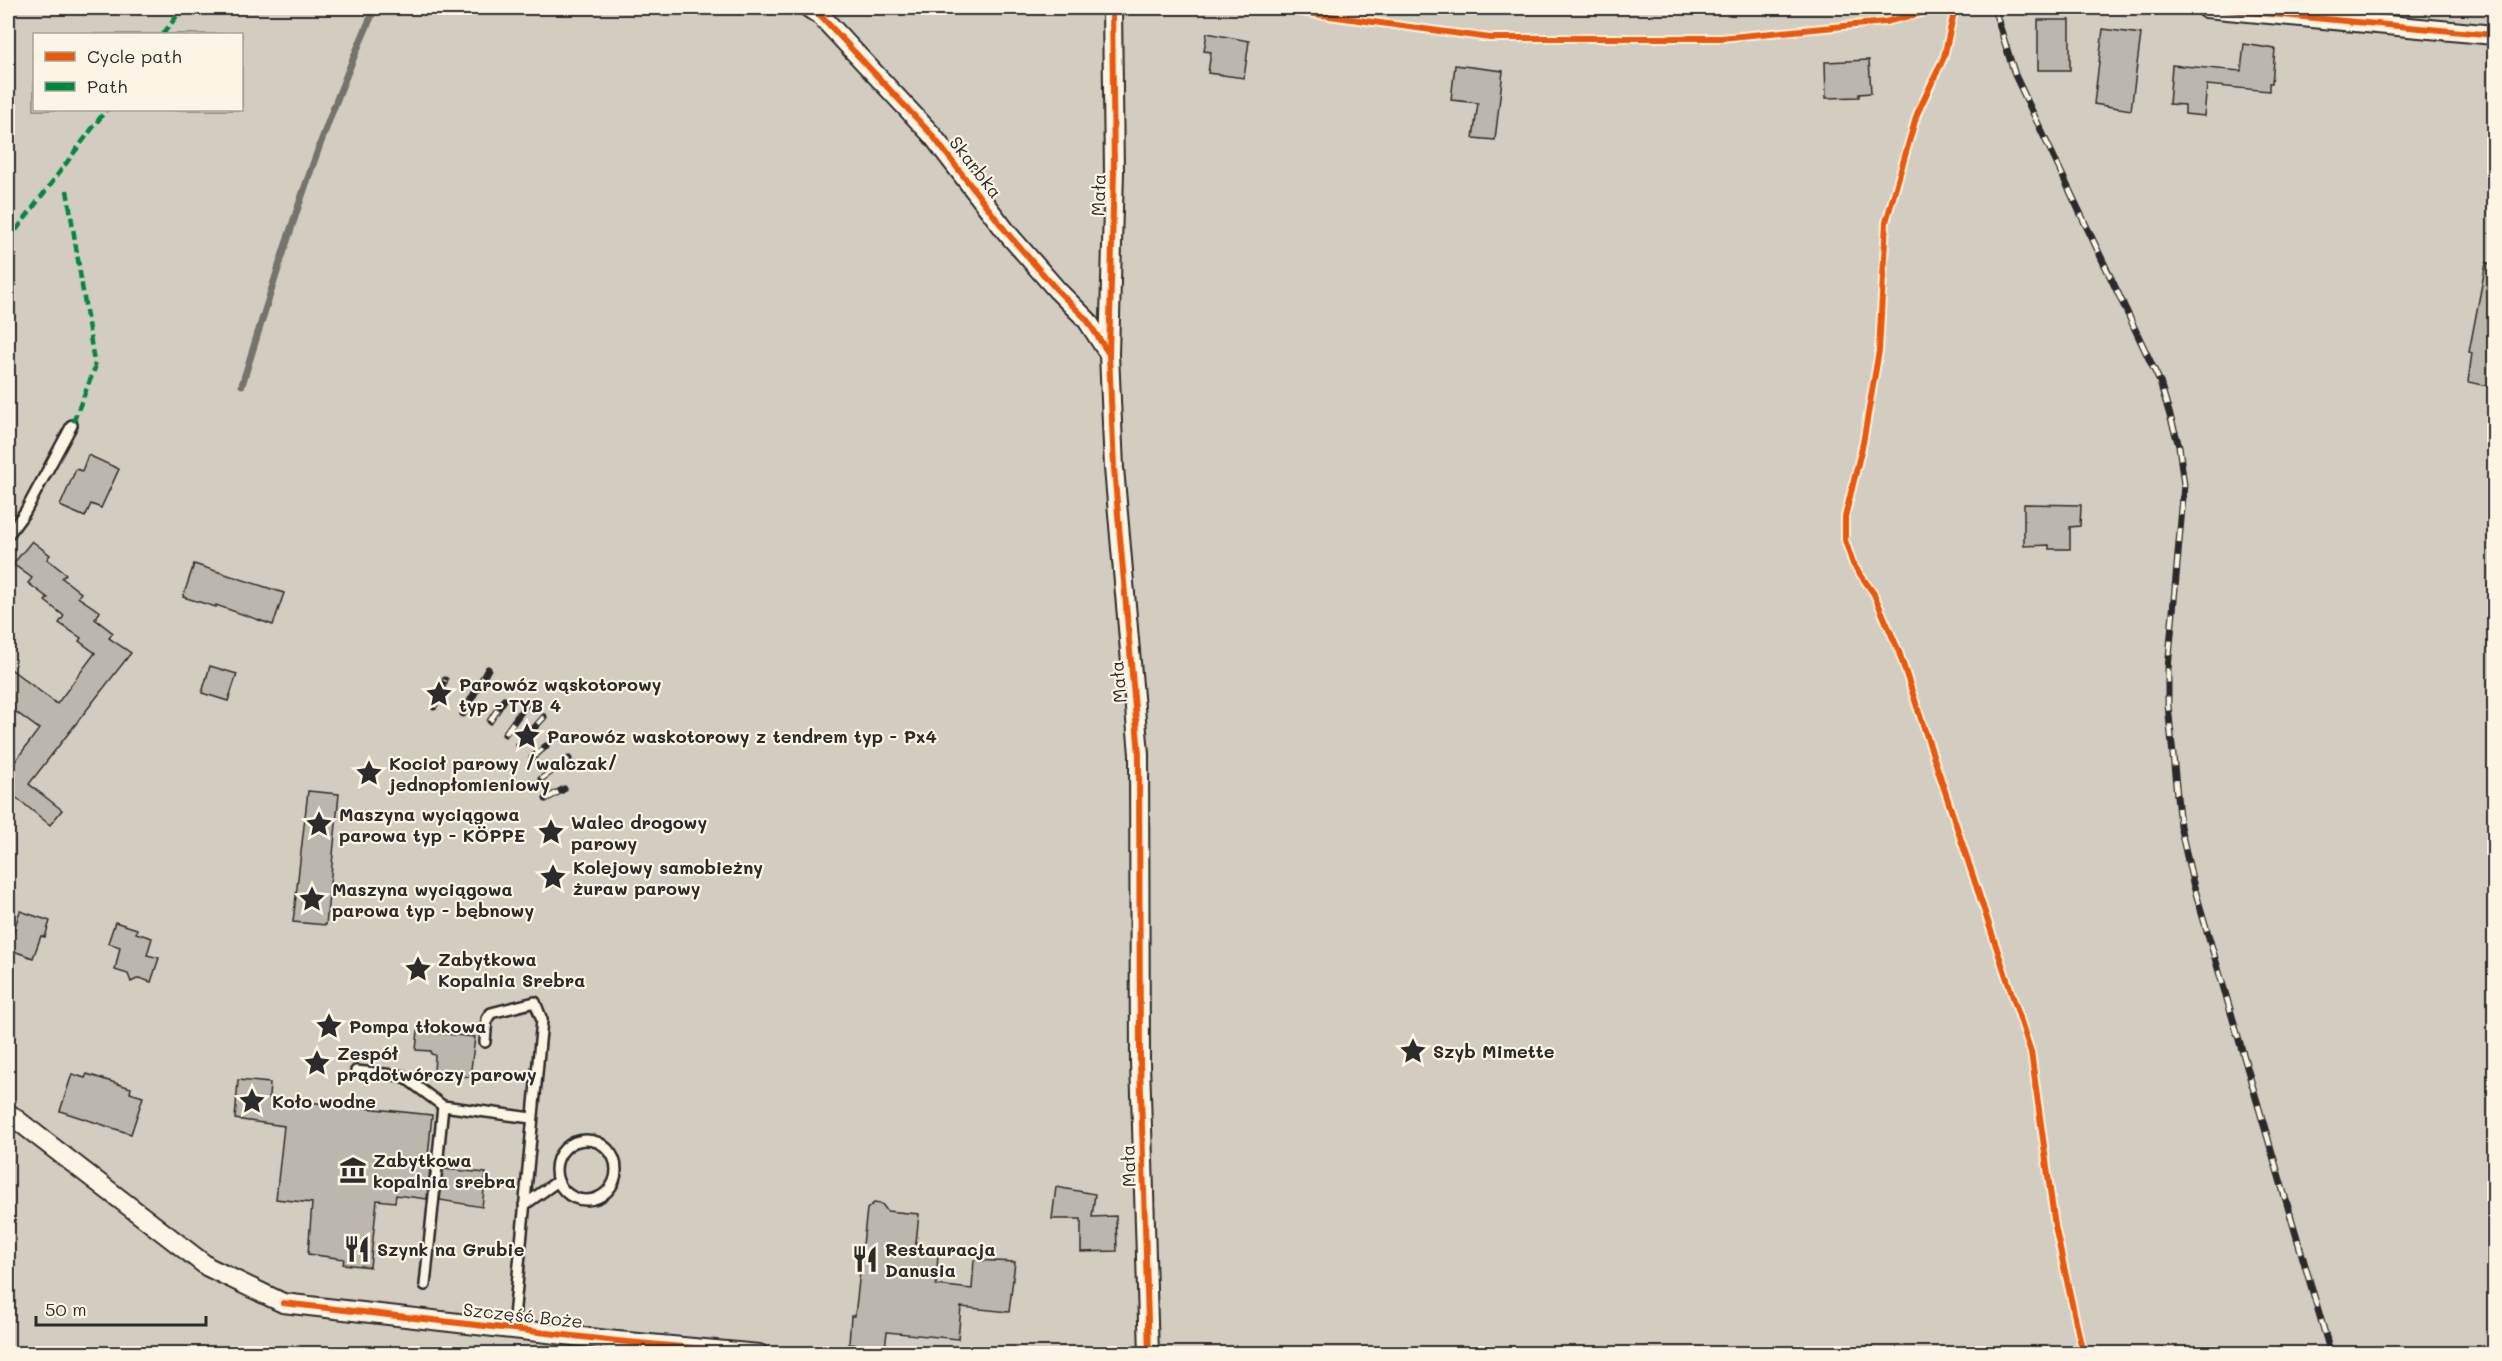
<svg xmlns="http://www.w3.org/2000/svg" width="2502" height="1361" font-family="Mali,sans-serif">
<style>
.green{fill:#d2cdc0;stroke:#7e7c76;stroke-width:1.5;fill-rule:evenodd}
.lines{fill:none;stroke-linecap:round;stroke-linejoin:round}
.stream{stroke:#75736d;stroke-width:7}
.building{fill:#bcb7ac;stroke:#2b2b2b;stroke-width:1.5}
.service-casing{stroke:#2b2b2b;stroke-width:14}
.minor-casing{stroke:#2b2b2b;stroke-width:22}
.service{stroke:#fcf5e5;stroke-width:9}
.minor{stroke:#fcf5e5;stroke-width:18}
.rail-casing{stroke:#2b2b2b;stroke-width:7}
.rail{stroke:#fcf5e5;stroke-width:4.5;stroke-dasharray:14;stroke-linecap:butt}
.quiet{stroke:#00873e;stroke-width:4.5;stroke-dasharray:9 4.5;stroke-linecap:butt}
.cycleway-casing{stroke:#fcf5e5;stroke-width:10}
.cycleway{stroke:#e8590c;stroke-width:6}
.labels{text-anchor:middle;dominant-baseline:central;stroke-width:4.5;stroke-linejoin:round;paint-order:stroke}
.street-label{font-size:18px;fill:#2b2b2b;stroke:#fcf5e5}
.poi-label{font-size:18px;font-weight:bold;fill:#2b2b2b;stroke:#fcf5e5;text-anchor:start}
</style>
<rect width="100%" height="100%" fill="#efe9da"/>
<filter id="ink" filterUnits="userSpaceOnUse"><feTurbulence type="fractalNoise" baseFrequency=".0167" numOctaves="2"/><feDisplacementMap in="SourceGraphic" scale="12" xChannelSelector="R" yChannelSelector="G"/><feConvolveMatrix kernelMatrix="1 2 1 2 8 2 1 2 1" color-interpolation-filters="sRGB"/></filter>
<g filter="url(#ink)">
<path class="green" d="M8,8H2494V1353H8ZM34,34H242V110H34Z"/>
<g class="lines">
<path class="stream" d="M242,385C281,257 320,130 375,8"/>
</g>
<g class="building">
<rect x="2038" y="20" width="32" height="50"/>
<path d="M2103,29L2141,34L2131,110L2094,104Z"/>
<path d="M1207,33L1249,41L1244,78L1208,73L1211,52L1204,51Z"/>
<path d="M2244,44L2275,49L2272,83H2269V91L2207,85L2204,116L2185,114V105L2169,104L2172,65L2241,71Z"/>
<path d="M1869,60L1871,93L1859,94V97L1826,98L1825,62Z"/>
<path d="M1455,65L1503,71L1495,140L1473,138L1478,103L1451,100Z"/>
<path d="M2486,263L2494,264V347L2489,386L2468,382L2472,353L2469,352Z"/>
<path d="M88,455L119,469L101,508L91,504L85,517L60,506L76,469L82,471Z"/>
<path d="M2024,504L2081,505L2080,526L2070,527V549H2049V545L2024,546Z"/>
<path d="M32,541L50,555L47,559L66,574L62,578L81,593L78,597L100,612L95,619L113,633L109,638L131,653L29,784L62,810L50,825L8,791V771L39,729L8,706V667L57,704L95,653L79,641L81,638L59,623L64,616L45,601L48,598L28,583L32,578L13,564Z"/>
<path d="M194,564L284,593L273,625L216,605V607L183,597Z"/>
<path d="M210,666L237,674L228,701L202,693Z"/>
<path d="M308,791L339,794L326,925L293,922Z"/>
<path d="M20,911L50,921L45,937L41,936L33,958L8,949Z"/>
<path d="M115,922L137,929L136,933L152,938L147,955L159,958L151,982L139,978L131,982L128,974L115,970L120,947L108,943Z"/>
<path d="M418,1031L475,1037L470,1077L434,1073L435,1055L431,1054V1051L416,1050Z"/>
<path d="M72,1074L85,1078L87,1074L131,1088L130,1093L143,1097L131,1134L60,1111Z"/>
<path d="M238,1080L270,1083L269,1098L432,1115L427,1167H430L427,1199L396,1195L395,1202L377,1200L370,1267L343,1264L344,1259L308,1254L312,1203L276,1199L284,1126L235,1119Z"/>
<path d="M443,1169L486,1173L482,1207L440,1200Z"/>
<path d="M1056,1187L1095,1194L1092,1217L1116,1216L1117,1251L1081,1252V1219H1052Z"/>
<path d="M874,1203L882,1204L887,1211L919,1214L915,1252L938,1255L936,1285L972,1289L974,1260L1015,1262L1009,1312L961,1307L958,1339L887,1332L885,1348L849,1344L851,1316H855L867,1209Z"/>
</g>
<g class="lines">
<defs>
<g id="service">
<path d="M8,535L25,512L72,425"/>
<path d="M485,1042L487,1019L491,1013L535,1002L542,1020L513,1328"/>
<path d="M356,1071L403,1076L443,1106L531,1118"/>
<circle cx="586" cy="1170" r="30"/>
<path d="M524,1205L558,1181"/>
<path d="M425,1285L443,1106"/>
</g>
<g id="minor">
<path d="M809,8L821,16L932,135L1008,234L1057,290L1087,320L1109,354"/>
<path d="M1112,8L1114,172L1109,354L1114,468L1139,754L1140,1062L1149,1354"/>
<path d="M2206,8L2494,35"/>
<path d="M8,1113L208,1267L283,1303L617,1341L759,1354"/>
</g>
</defs>
<use href="#service" class="service-casing"/>
<use href="#minor" class="minor-casing"/>
<use href="#service" class="service"/>
<use href="#minor" class="minor"/>
<defs>
<g id="rail">
<path d="M1994,8L2015,75L2160,382L2179,446L2184,485L2168,669V705L2180,826L2193,883L2331,1354"/>
<path d="M434,707L445,680"/>
<path d="M463,714L488,669"/>
<path d="M490,721L504,700"/>
<path d="M505,734L528,702"/>
<path d="M519,745L544,717"/>
<path d="M532,758L546,746"/>
<path d="M541,779L569,759"/>
<path d="M546,799L564,789"/>
<path d="M552,884L554,871"/>
</g>
</defs>
<use href="#rail" class="rail-casing"/>
<use href="#rail" class="rail"/>
<g class="quiet">
<path d="M163,34L183,8"/>
<path d="M67,190L95,368L72,425"/>
<path d="M8,241L106,110"/>
<path d="M1149,1346L1182,1354"/>
</g>
<defs>
<g id="cycleway">
<path d="M809,8L821,16L932,135L1008,234L1057,290L1087,320L1109,354"/>
<path d="M1112,8L1114,172L1109,354L1114,468L1139,754L1140,1062L1149,1354"/>
<path d="M1271,8L1490,38H1721L1885,22L1942,8"/>
<path d="M1955,8L1944,57L1917,114L1886,222L1879,351L1863,443L1845,517V540L1853,564L1874,594L1899,652L2031,1052L2055,1226L2083,1354"/>
<path d="M2206,8L2494,35"/>
<path d="M283,1303L617,1341L759,1354"/>
</g>
</defs>
<use href="#cycleway" class="cycleway-casing"/>
<use href="#cycleway" class="cycleway"/>
</g>
</g>
<defs>
<symbol id="sight-bare" viewBox="-9 -9 18 18"><path d="M0-6L1.8-2.2L6-1.7L2.9 1.2L3.7 5.4L0 3.3L-3.7 5.4L-2.9 1.2L-6-1.7L-1.8-2.2Z" fill="#2b2b2b" stroke="#fcf5e5" stroke-width="2.5" paint-order="stroke"/></symbol>
<symbol id="museum-bare" viewBox="-9 -9 18 18"><path d="M0-6L6-3V-2H-6V-3ZM-5-1h2V3h-2ZM-1-1h2V3h-2ZM3-1h2V3H3ZM-6 4H6V6H-6Z" fill="#2b2b2b" stroke="#fcf5e5" stroke-width="2.5" paint-order="stroke"/></symbol>
<symbol id="restaurant-bare" viewBox="-9 -9 18 18"><path d="M-5-6h1v4h1v-4h1v4h1v-4h1v5L-1.5 .5V6h-2V.5L-5-1ZM5-6V6H3V1.5H1.5Q1.5-4 5-6Z" fill="#2b2b2b" stroke="#fcf5e5" stroke-width="2.5" paint-order="stroke"/></symbol>
</defs>
<g fill-rule="evenodd">
<use href="#sight-bare" x="420" y="675" width="38" height="38"/>
<use href="#sight-bare" x="508" y="717" width="38" height="38"/>
<use href="#sight-bare" x="350" y="754" width="38" height="38"/>
<use href="#sight-bare" x="300" y="805" width="38" height="38"/>
<use href="#sight-bare" x="532" y="813" width="38" height="38"/>
<use href="#sight-bare" x="534" y="858" width="38" height="38"/>
<use href="#sight-bare" x="293" y="880" width="38" height="38"/>
<use href="#sight-bare" x="399" y="950" width="38" height="38"/>
<use href="#sight-bare" x="310" y="1007" width="38" height="38"/>
<use href="#sight-bare" x="1394" y="1032" width="38" height="38"/>
<use href="#sight-bare" x="298" y="1044" width="38" height="38"/>
<use href="#sight-bare" x="233" y="1082" width="38" height="38"/>
<use href="#museum-bare" x="334" y="1151" width="38" height="38"/>
<use href="#restaurant-bare" x="338" y="1230" width="38" height="38"/>
<use href="#restaurant-bare" x="846" y="1240" width="38" height="38"/>
</g>
<g class="labels">
<g class="street-label">
<text transform="translate(976 167) rotate(52)">Skarbka</text>
<text transform="translate(1098 195) rotate(-88)">Mała</text>
<text transform="translate(1118 682) rotate(-95)">Mała</text>
<text transform="translate(1128 1166) rotate(-92)">Mała</text>
<text transform="translate(523 1315) rotate(6)">Szczęść Boże</text>
</g>
<g class="poi-label">
<text x="459" y="684">Parowóz wąskotorowy<tspan x="459" dy="21">typ - TYB 4</tspan></text>
<text x="547" y="736">Parowóz waskotorowy z tendrem typ - Px4</text>
<text x="389" y="763">Kocioł parowy /walczak/<tspan x="389" dy="21">jednopłomieniowy</tspan></text>
<text x="339" y="814">Maszyna wyciągowa<tspan x="339" dy="21">parowa typ - KÖPPE</tspan></text>
<text x="571" y="822">Walec drogowy<tspan x="571" dy="21">parowy</tspan></text>
<text x="573" y="867">Kolejowy samobieżny<tspan x="573" dy="21">żuraw parowy</tspan></text>
<text x="332" y="889">Maszyna wyciągowa<tspan x="332" dy="21">parowa typ - bębnowy</tspan></text>
<text x="438" y="959">Zabytkowa<tspan x="438" dy="21">Kopalnia Srebra</tspan></text>
<text x="349" y="1026">Pompa tłokowa</text>
<text x="1433" y="1051">Szyb Mimette</text>
<text x="337" y="1053">Zespół<tspan x="337" dy="21">prądotwórczy parowy</tspan></text>
<text x="272" y="1101">Koło wodne</text>
<text x="373" y="1160">Zabytkowa<tspan x="373" dy="21">kopalnia srebra</tspan></text>
<text x="377" y="1249">Szynk na Grubie</text>
<text x="885" y="1249">Restauracja<tspan x="885" dy="21">Danusia</tspan></text>
</g>
</g>
<rect width="2502" height="1361" fill="none" stroke="#fcf5e5" stroke-width="30"/>
<rect x="15" y="15" width="2472" height="1331" fill="none" stroke="#2b2b2b" stroke-width="2" filter="url(#ink)"/>
<rect x="33" y="33" width="210" height="78" fill="#fcf5e5" stroke="#a8a49b" stroke-width="1.5"/>
<rect x="45" y="52" width="30" height="9" fill="#e8590c" stroke="#a8a49b" stroke-width="1.5"/>
<text x="87" y="63" font-size="18" fill="#2b2b2b">Cycle path</text>
<rect x="45" y="82" width="30" height="9" fill="#00873e" stroke="#a8a49b" stroke-width="1.5"/>
<text x="87" y="93" font-size="18" fill="#2b2b2b">Path</text>
<path d="M36 1316v9h170v-9" fill="none" stroke="#2b2b2b" stroke-width="3"/>
<text x="45" y="1316" font-size="18" fill="#2b2b2b" stroke="#fcf5e5" stroke-width="4.5" paint-order="stroke">50 m</text>
</svg>
